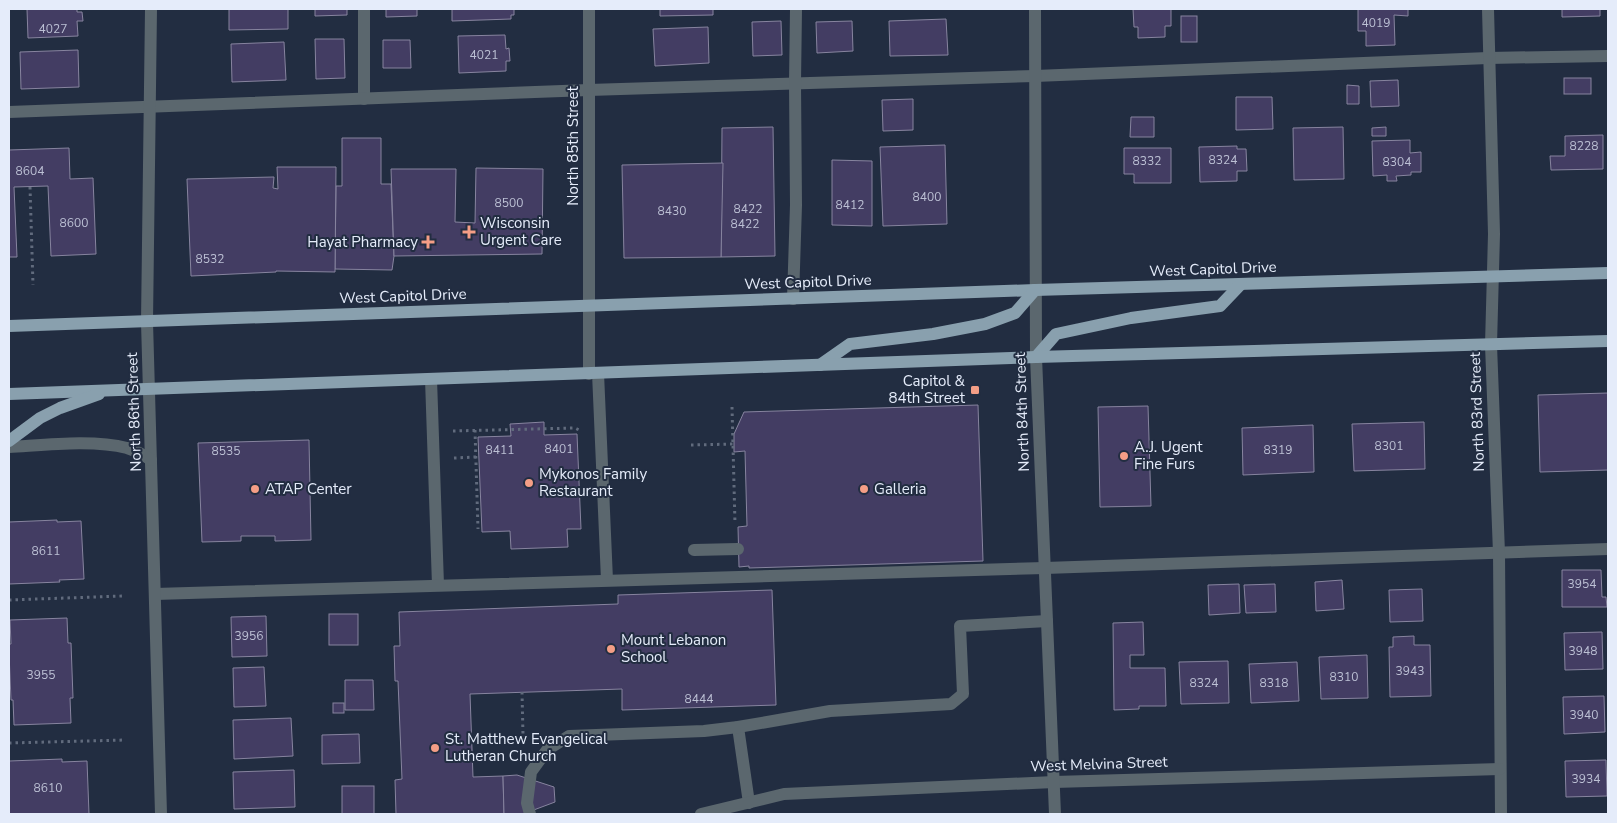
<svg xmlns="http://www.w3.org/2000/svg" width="1617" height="823" font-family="'Nunito Sans',sans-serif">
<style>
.building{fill:#433d63;stroke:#87849f}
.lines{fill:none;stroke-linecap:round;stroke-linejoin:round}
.path{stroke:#616b7d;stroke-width:3;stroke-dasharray:2.5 4;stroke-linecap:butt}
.service{stroke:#5b676e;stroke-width:12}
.minor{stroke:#5b676e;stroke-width:12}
.tertiary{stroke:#5b676e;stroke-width:12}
.primary{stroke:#89a0ae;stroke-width:12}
.poi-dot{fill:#f49e86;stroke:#222d41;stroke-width:2}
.labels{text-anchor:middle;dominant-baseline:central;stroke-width:4;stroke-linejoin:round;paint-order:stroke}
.number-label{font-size:12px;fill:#bcc0d4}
.street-label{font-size:15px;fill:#e5ecfa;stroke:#222d41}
.poi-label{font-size:15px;fill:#e5ecfa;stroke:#222d41;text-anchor:start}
</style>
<rect width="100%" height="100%" fill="#222d41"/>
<g class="building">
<path d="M27,9H77V12H82L83,21H77L78,36L28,38Z"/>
<path d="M229,9H288V29L229,30Z"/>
<path d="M315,9H347V15L315,16Z"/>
<path d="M386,9H417V16L386,17Z"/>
<path d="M452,9H514V15H511V19L452,21Z"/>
<path d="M660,9H713V15L660,16Z"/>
<path d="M1133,9H1171V26H1165V37L1138,38V27H1134Z"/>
<path d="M1358,9H1408V16L1394,15L1395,45L1366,46V31H1358Z"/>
<path d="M1562,9H1604H1600V16L1562,17Z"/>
<rect x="1181" y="16" width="16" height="26"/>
<path d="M946,19L948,55L890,56L889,21Z"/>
<path d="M781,21L782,55L753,56L752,22Z"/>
<path d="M852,21L853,51L817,53L816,22Z"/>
<path d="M708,27L709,63L655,66L653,29Z"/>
<path d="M505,35L506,49L509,48L510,61H506V71L459,73L458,36Z"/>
<path d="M315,39H344L345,78L316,79Z"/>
<path d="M383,40H410L411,68H383Z"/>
<path d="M284,42L286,80L232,82L231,44Z"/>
<path d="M78,50L79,87L21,89L20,52Z"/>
<rect x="1564" y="78" width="27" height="16"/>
<path d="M1398,80L1399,106L1371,107L1370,81Z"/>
<path d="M1347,85L1359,86V104H1347Z"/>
<path d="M1236,97H1272L1273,129L1236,130Z"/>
<path d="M913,99V130L883,131L882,100Z"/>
<path d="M1131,117H1154V137H1130Z"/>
<path d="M773,127L775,256L721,257L722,128Z"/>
<path d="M1343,127L1344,179L1294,180L1293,128Z"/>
<path d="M1386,127V136H1372V128Z"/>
<path d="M1603,135V169L1551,170L1550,156H1565V136Z"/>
<path d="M342,138H381V184H391L394,256L392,270L335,269L336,186H342Z"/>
<path d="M1410,140V153L1421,152V172H1411V175L1396,176L1397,181H1387V175L1373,176L1372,141Z"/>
<path d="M945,145L947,224L883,226L880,147Z"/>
<path d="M1237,146V149H1246L1247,171H1237V181L1200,182L1199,147Z"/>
<path d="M69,148L70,179L93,178L96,254L51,256L48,186L14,187L17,257H9V150Z"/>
<path d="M1124,148H1171V183H1134V174H1124Z"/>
<path d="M832,160L872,161V226L832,225Z"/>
<path d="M723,163L721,257L624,258L622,165Z"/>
<path d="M277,167H336L335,272L276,271V272L191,276L187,179L274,177L273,188L278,189Z"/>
<path d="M476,168L543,169L542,254L394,256L391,169H456L455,222L475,223Z"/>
<path d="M1608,393V470L1540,472L1538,395Z"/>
<path d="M978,405L983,561L749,568V566L739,567L738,527L747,526L745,451L734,452V434L744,412Z"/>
<path d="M1148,406L1151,506L1100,507L1098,407Z"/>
<path d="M544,422V435L577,434L581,529H567L568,547L511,549L510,531L482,532L478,437L511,436L510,424Z"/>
<path d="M1424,422L1425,469L1354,471L1352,424Z"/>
<path d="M1313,425L1314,472L1243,475L1242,428Z"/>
<path d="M309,440L311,540L275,541V536H241V541L202,542L198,443Z"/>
<path d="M57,520V522L81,521L84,579L59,580L60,582L9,584V522Z"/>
<path d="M1562,570H1601L1602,597H1606L1607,607H1562Z"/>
<path d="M1342,580L1344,609L1316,611L1315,582Z"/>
<path d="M1239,584L1240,613L1209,615L1208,585Z"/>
<path d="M1275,584L1276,612L1246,613L1244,585Z"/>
<path d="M1422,589L1423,621L1390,622L1389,590Z"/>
<path d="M772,590L776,705L622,710V689L470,694L473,777L503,776L504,814H396L395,780L402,779L398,681H395L394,646H400L399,612L618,604V595Z"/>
<rect x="329" y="614" width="29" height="31"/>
<path d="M266,616L267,656L232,657L231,617Z"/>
<path d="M67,618L68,643H71L73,698H70L71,723L14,725L13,700H11L9,653V644H11L10,620Z"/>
<path d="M1143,622L1144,655H1130V668H1165L1166,706H1139V709L1114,710L1113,623Z"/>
<path d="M1602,632L1603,669L1565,670L1564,633Z"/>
<path d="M1414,636V645H1430L1431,696L1390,697L1389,647H1393V637Z"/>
<path d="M1367,655L1368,698L1321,699L1319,657Z"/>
<path d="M1228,661L1229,703L1181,704L1179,662Z"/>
<path d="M1297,662L1299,701L1251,703L1249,664Z"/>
<path d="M264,667L266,706L234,707L233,668Z"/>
<path d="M345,680H373L374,710H345Z"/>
<path d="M1604,696L1605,732L1564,734L1563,697Z"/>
<rect x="333" y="703" width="11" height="10"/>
<path d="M291,718L293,756L234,759L233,720Z"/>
<path d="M359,734L360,763L322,764V735Z"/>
<path d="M62,759V762L87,761L89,814H9V761Z"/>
<path d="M1606,760L1607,796L1566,797L1565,761Z"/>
<path d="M294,770L295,807L234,809L233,772Z"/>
<path d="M517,775L554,787L555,802L523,814H504L503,776Z"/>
<rect x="342" y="786" width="32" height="28"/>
</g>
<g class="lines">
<g class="path">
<path d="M30,187L33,285"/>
<path d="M732,407L735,524"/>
<path d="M475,430L478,529"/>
<path d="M453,431L575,428L579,430"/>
<path d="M691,445L733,444"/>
<path d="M454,458L476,457"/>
<path d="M9,600L123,596"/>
<path d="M522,692L523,735L526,743"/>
<path d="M9,743L125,740"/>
</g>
<g class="service">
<path d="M364,99V9"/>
<path d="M9,112L589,90L1035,76L1488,58L1608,56"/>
<path d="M793,299L796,205L795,83L796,9"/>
<path d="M598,373L607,580"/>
<path d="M431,379L438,585"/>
<path d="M694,550L738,549"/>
<path d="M155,594L1045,568L1608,549"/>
<path d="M738,727L749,803"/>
<path d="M530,814L527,803L531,772L547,750L569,736L704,731L738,727L830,711L951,704L963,694L960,626L1047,621"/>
</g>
<g class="minor">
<path d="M151,9L147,322L161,814"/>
<path d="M589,9V374"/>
<path d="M1488,9L1494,234L1491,345L1499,553L1501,814"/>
<path d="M9,447C44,445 93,439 127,448C136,451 144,455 151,460"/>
<path d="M701,814L784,794L1054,782L1500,769"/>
</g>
<path class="tertiary" d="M1035,9L1036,357L1055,814"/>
<g class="primary">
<path d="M9,326L1035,290L1608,273"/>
<path d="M1036,357L1056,334L1131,318L1220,306L1241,284"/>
<path d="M820,365L850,344L933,334L985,324L1015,313L1035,290"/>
<path d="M9,394L1036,357L1608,341"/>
<path d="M9,441L40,418L60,408L99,394"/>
</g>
</g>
<g class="poi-dot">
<path d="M466.5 224.5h5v5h5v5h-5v5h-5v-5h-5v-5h5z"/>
<path d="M425.5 234.5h5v5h5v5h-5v5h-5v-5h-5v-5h5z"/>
<rect x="970" y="385" width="10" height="10" rx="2.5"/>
<circle cx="1124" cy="456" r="5"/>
<circle cx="529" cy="483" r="5"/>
<circle cx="255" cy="489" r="5"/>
<circle cx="864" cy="489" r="5"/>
<circle cx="611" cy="649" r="5"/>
<circle cx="435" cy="748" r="5"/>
</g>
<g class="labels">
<g class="number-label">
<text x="1376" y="23">4019</text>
<text x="53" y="29">4027</text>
<text x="484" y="55">4021</text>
<text x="1584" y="146">8228</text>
<text x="1223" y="160">8324</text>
<text x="1147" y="161">8332</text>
<text x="1397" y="162">8304</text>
<text x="30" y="171">8604</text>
<text x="927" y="197">8400</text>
<text x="509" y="203">8500</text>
<text x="850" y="205">8412</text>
<text x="748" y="209">8422</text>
<text x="672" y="211">8430</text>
<text x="74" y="223">8600</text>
<text x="745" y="224">8422</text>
<text x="210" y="259">8532</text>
<text x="1389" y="446">8301</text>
<text x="559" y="449">8401</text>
<text x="500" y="450">8411</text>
<text x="1278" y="450">8319</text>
<text x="226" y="451">8535</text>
<text x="46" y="551">8611</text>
<text x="1582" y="584">3954</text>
<text x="249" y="636">3956</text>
<text x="1583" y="651">3948</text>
<text x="1410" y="671">3943</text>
<text x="41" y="675">3955</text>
<text x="1344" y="677">8310</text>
<text x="1204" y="683">8324</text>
<text x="1274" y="683">8318</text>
<text x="699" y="699">8444</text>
<text x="1584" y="715">3940</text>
<text x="1586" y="779">3934</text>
<text x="48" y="788">8610</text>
</g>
<g class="street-label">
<text transform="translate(573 146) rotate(-90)">North 85th Street</text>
<text transform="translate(1213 269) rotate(-2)">West Capitol Drive</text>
<text transform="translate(808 282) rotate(-2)">West Capitol Drive</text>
<text transform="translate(403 296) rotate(-2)">West Capitol Drive</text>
<text transform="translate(134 412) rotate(-92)">North 86th Street</text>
<text transform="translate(1022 412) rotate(-92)">North 84th Street</text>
<text transform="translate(1477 412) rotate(-92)">North 83rd Street</text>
<text transform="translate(1099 764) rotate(-2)">West Melvina Street</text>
</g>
<g class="poi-label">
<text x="480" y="223">Wisconsin<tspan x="480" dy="17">Urgent Care</tspan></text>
<text x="418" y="242" text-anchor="end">Hayat Pharmacy</text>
<text x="965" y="381" text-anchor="end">Capitol &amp;<tspan x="965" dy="17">84th Street</tspan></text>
<text x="1134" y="447">A.J. Ugent<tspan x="1134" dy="17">Fine Furs</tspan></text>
<text x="539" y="474">Mykonos Family<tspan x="539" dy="17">Restaurant</tspan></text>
<text x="265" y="489">ATAP Center</text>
<text x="874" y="489">Galleria</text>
<text x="621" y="640">Mount Lebanon<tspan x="621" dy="17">School</tspan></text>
<text x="445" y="739">St. Matthew Evangelical<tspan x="445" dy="17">Lutheran Church</tspan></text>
</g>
</g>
<rect width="1617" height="823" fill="none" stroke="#e5ecfa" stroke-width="20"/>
</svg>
